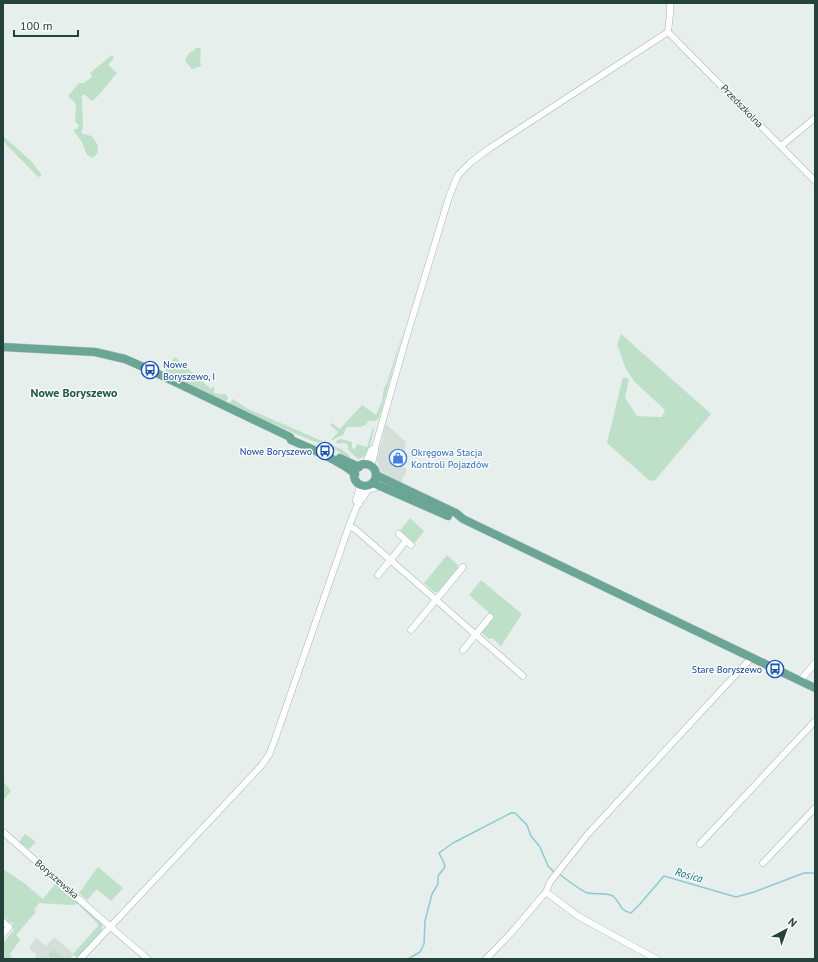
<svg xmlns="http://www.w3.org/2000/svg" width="818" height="962" font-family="'PT Sans',sans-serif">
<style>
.built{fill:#d4dfda}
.green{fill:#bfe0c8}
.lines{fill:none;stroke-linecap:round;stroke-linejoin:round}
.stream{stroke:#8ec9d4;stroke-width:1.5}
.minor-casing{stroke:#a8b8b2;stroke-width:7}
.major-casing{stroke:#c2cac8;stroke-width:9}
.minor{stroke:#fff;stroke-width:6}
.major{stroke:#6aa596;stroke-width:8}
.labels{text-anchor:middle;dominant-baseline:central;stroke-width:3;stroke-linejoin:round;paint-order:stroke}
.street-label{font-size:10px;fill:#24423a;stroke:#f7fbf9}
.transit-label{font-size:10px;fill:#164399;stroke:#f7fbf9;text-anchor:end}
.shop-label{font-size:10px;fill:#366cbe;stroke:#f7fbf9;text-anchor:start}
.water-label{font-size:11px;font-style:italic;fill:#1c6f80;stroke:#f7fbf9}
.quarter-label{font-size:12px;font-weight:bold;fill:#1f5548;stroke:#f7fbf9}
</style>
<rect width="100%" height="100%" fill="#e6efeb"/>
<g class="built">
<path d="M386,424L406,442L403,463L405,464L404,467L407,470L401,483L386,477L381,472L378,465L377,459Z"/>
<path d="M54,937L74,954L70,959L35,958L37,955L29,948L36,938L46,946Z"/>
</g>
<g class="green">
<path d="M196,48H200L201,50L200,59L201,66L192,69L185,61L189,53L193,51Z"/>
<path d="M112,55L114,58L108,65L117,73C108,83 102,93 92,101L84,94L82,96L83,128L81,131L83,134L92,136L98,146V152L93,158L87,155L82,142L75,133L74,129H77L79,125L75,122L76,104L68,96L79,83H84L92,77L90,73Z"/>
<path d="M3,136L31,161L41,174V176L39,177L36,175L3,141Z"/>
<path d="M404,328L381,412L378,419L375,421H368L366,425L360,427H347L343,435L330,441L338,432L330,425L332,423L340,429L362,405L376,415L382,401L384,388L387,383Z"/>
<path d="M621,334L711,414L655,480L650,481L607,443L623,377L629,379L625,398L637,416L662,417L665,410L634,381L625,367L617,344Z"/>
<path d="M175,357L211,389L216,384L214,386V393L218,394H226L228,398L226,402L163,374Z"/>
<path d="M233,399L248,409L343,450L350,456V458L349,459L346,457L325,442L324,443L320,442L319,443L310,440L230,405V402Z"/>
<path d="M373,427L374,428C373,434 369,453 364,456C364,457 358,459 358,459L347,449L348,448L347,444L343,443L337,444L336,441L341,439L352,442V448L355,449L357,444L367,447Z"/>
<path d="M410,518L424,531L413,545L399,532Z"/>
<path d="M447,555L457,564L458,568L438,592H434L424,583Z"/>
<path d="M481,580L522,614L501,646L492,638L489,639L482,633V630L492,618H495L469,595Z"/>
<path d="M3,781L11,791L3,801Z"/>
<path d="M25,834L36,842L29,849L19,842Z"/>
<path d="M98,867L123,888L111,901L97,889L87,900L79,893Z"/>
<path d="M3,869L24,883L43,899L56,883L101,922L102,925V931L77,958L73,954L98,926L97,923L78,904L71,905L39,903L34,910L36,912L16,935L20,940L10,954L12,958V959H3V943L14,930L12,927L13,924L11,922L6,923L8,920L6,919L5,922L6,919L3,916Z"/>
<path d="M53,949L65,959L68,956L70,958V959H57L53,956L51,958L48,955Z"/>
</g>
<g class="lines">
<g class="stream">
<path d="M559,874C565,878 582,892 588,893C596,895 605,892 613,896C620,901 619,911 631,913L640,904L664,876L736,897L754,892L804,873H815"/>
<path d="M408,959L420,952L424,944L425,921L432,894L438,884V876L445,867L444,863L439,853L453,843L511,813H515L527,825L531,836L540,847L548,866L554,872"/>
</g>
<defs>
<g id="minor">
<path d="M668,32L815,181"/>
<path d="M781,146L815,118"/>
<path d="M365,465L371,450L375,448"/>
<path d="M371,467L375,451V448L405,342L449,197L458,175L471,162L490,148L668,32L670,14V3"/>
<path d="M363,498L368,490L381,486"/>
<path d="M356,501L360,485"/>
<path d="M349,526L355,529L523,676"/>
<path d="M399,534L411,545"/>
<path d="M378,575L406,541"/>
<path d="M411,630L463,567"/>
<path d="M463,650L490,617"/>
<path d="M800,681L815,663"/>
<path d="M3,832C51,874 99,918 148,959"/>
<path d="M700,844L815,721"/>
<path d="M763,863L815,808"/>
<path d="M546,892L578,916L656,959"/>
<path d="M3,922L9,927L3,934"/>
<path d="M80,959L261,766L269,755L274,742L349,526L357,506L359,504L365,486"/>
<path d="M486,959L511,933L546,892L550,882L587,835L752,657"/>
</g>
<g id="major">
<path d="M3,347L95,352L125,359L150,370L290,437L291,440C309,448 341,461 355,474"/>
<path d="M340,458L359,467"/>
<circle cx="365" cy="475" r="11"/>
<path d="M376,475L456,513L463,519L815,688"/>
<path d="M373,483L448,516"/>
</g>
</defs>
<use href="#minor" class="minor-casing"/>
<use href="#major" class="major-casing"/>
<use href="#minor" class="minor"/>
<use href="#major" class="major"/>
</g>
<defs>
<symbol id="bus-ring" viewBox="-11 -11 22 22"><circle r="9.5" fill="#f7fbf9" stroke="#1a4fb4" stroke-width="1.5"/><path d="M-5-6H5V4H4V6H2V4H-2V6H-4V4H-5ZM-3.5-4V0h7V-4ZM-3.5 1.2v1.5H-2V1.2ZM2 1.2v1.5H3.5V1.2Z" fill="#1a4fb4"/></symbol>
<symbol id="shop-ring" viewBox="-11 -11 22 22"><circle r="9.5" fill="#f7fbf9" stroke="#3f7fe0" stroke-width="1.5"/><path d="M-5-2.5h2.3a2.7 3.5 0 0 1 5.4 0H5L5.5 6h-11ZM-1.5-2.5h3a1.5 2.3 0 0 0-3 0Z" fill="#3f7fe0"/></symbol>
</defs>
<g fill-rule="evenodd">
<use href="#bus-ring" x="140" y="360" width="20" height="20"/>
<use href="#bus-ring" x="315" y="441" width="20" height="20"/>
<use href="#shop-ring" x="388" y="448" width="20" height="20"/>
<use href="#bus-ring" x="765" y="659" width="20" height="20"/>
</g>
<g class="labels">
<g class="street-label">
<text transform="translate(742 106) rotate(46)">Przedszkolna</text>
<text transform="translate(57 879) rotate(41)">Boryszewska</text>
</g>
<g class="transit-label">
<text x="163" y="364" text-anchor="start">Nowe<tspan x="163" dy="12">Boryszewo, I</tspan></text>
<text x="312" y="451">Nowe Boryszewo</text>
<text x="762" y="669">Stare Boryszewo</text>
</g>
<g class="shop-label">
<text x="411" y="452">Okręgowa Stacja<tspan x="411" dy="12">Kontroli Pojazdów</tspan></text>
</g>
<g class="water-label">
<text transform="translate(689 875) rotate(16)">Rosica</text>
</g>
<g class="quarter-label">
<text x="74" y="392">Nowe Boryszewo</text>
</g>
</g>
<rect width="818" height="962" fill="none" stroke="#24423a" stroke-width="8"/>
<g transform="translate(786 930) rotate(41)" stroke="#f7fbf9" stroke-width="3" paint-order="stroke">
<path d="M0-3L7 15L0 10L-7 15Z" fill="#24423a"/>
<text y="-6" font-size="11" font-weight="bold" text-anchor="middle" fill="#24423a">N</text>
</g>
<path d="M14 30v6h64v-6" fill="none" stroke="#24423a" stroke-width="2"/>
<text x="20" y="30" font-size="12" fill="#24423a" stroke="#f7fbf9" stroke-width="3" paint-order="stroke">100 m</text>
</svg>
